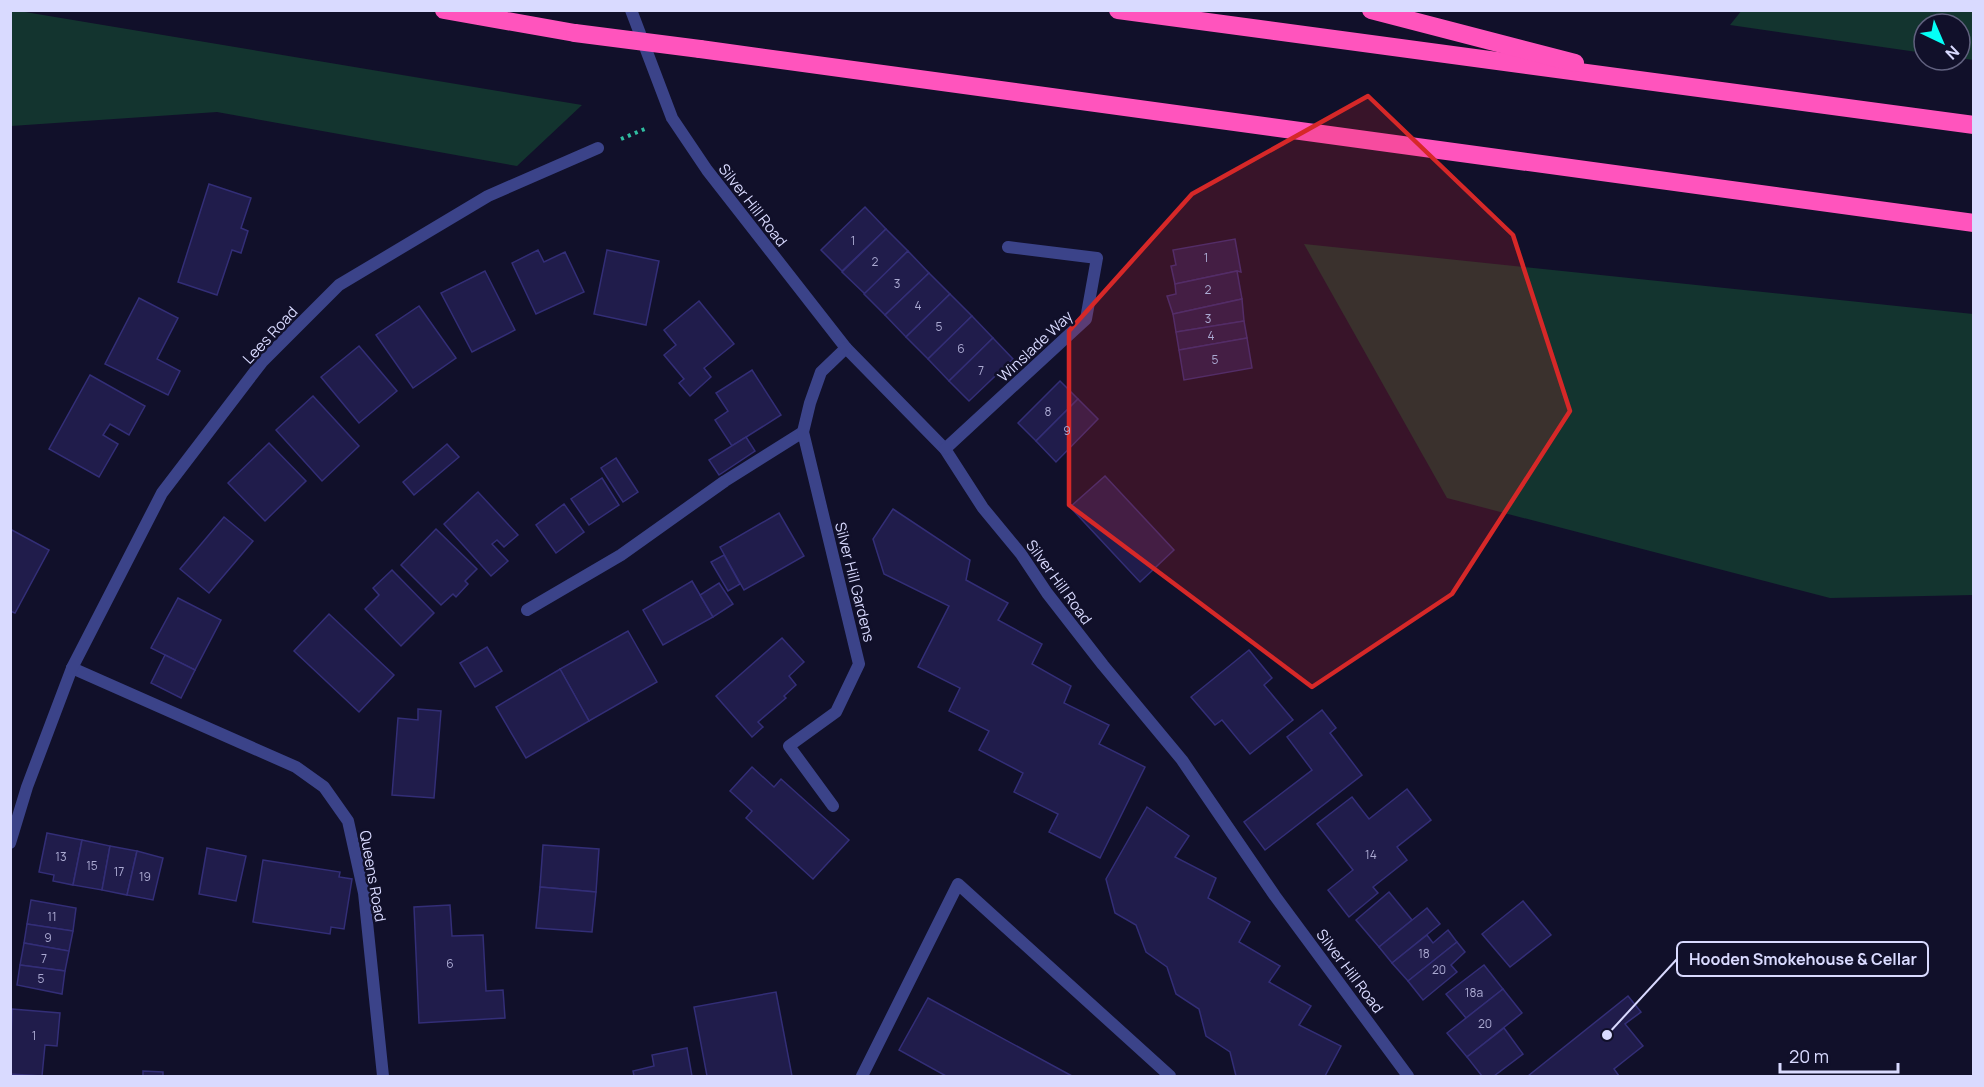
<svg xmlns="http://www.w3.org/2000/svg" width="1984" height="1087" font-family="Manrope,sans-serif">
<style>
.green{fill:#13342f}
.building{fill:#201c4b;stroke:#332e77;stroke-width:1.5}
.lines{fill:none;stroke-linecap:round;stroke-linejoin:round}
.path{stroke:#30bda1;stroke-width:4;stroke-dasharray:3 4.5;stroke-linecap:butt}
.minor{stroke:#3b4389;stroke-width:12}
.motorway{stroke:#ff54bd;stroke-width:18}
.motorway-bridge{stroke:#ff54bd;stroke-width:18}
.marked{fill:#d62828;fill-opacity:0.2;stroke:#d62828;stroke-width:4.5;stroke-linejoin:round}
.labels{text-anchor:middle;dominant-baseline:central;stroke-width:5;stroke-linejoin:round;paint-order:stroke}
.number-label{font-size:12px;fill:#abaad2}
.street-label{font-size:15px;fill:#d9daff;stroke:#11102a}
.leader{fill:none;stroke:#d9daff;stroke-width:2}
.callout-dot{fill:#d9daff;stroke:#11102a;stroke-width:2}
.callout{fill:#11102a;stroke:#d9daff;stroke-width:2}
.callout-label{font-size:16px;text-anchor:middle;font-weight:bold;fill:#d9daff}
</style>
<rect width="100%" height="100%" fill="#11102a"/>
<g class="green">
<path d="M11,10L19,11L582,105L517,166L217,112L11,126Z"/>
<path d="M1742,10L1973,11V60L1960,58V24H1924V53L1730,25Z"/>
<path d="M1304,244L1973,314V595L1830,598L1447,498Z"/>
</g>
<g class="building">
<path d="M209,184L251,198L241,228L248,231L241,253L232,250L217,295L178,282Z"/>
<path d="M865,207L886,229L842,271L821,250Z"/>
<path d="M886,229L908,251L865,294L842,272Z"/>
<path d="M1235,239L1241,272L1237,271L1175,284L1171,266L1176,265L1173,250Z"/>
<path d="M538,250L544,262L565,252L584,292L536,314L512,263Z"/>
<path d="M607,250L659,261L646,325L594,314Z"/>
<path d="M908,251L929,273L885,315L864,294Z"/>
<path d="M485,271L515,330L472,352L441,293Z"/>
<path d="M1237,271L1242,299L1173,314L1167,296L1176,294L1175,284Z"/>
<path d="M929,273L950,294L906,337L885,315Z"/>
<path d="M950,294L972,316L928,359L906,337Z"/>
<path d="M139,298L178,318L157,359L180,371L168,395L105,364Z"/>
<path d="M1242,299L1244,321L1176,332L1173,314Z"/>
<path d="M699,301L734,344L704,368L711,377L690,396L679,383L684,379L664,355L676,345L664,330Z"/>
<path d="M419,306L456,358L413,388L376,335Z"/>
<path d="M972,316L993,338L949,381L928,359Z"/>
<path d="M1244,321L1247,338L1179,350L1176,332Z"/>
<path d="M993,338L1013,359L969,401L949,381Z"/>
<path d="M1247,338L1252,368L1184,380L1179,350Z"/>
<path d="M359,346L397,391L359,423L321,377Z"/>
<path d="M752,370L781,415L732,446L715,420L728,411L716,393Z"/>
<path d="M90,375L145,406L129,435L110,424L103,435L118,444L99,477L49,449Z"/>
<path d="M1060,381L1078,399L1036,441L1018,423Z"/>
<path d="M313,396L359,446L322,481L276,430Z"/>
<path d="M1078,399L1098,419L1056,462L1036,441Z"/>
<path d="M746,437L755,451L719,475L709,460Z"/>
<path d="M269,443L306,481L265,521L228,483Z"/>
<path d="M447,444L459,457L414,495L403,482Z"/>
<path d="M616,458L638,492L623,502L601,468Z"/>
<path d="M1105,476L1174,550L1140,582L1070,507Z"/>
<path d="M602,478L619,505L589,525L571,499Z"/>
<path d="M478,492L518,535L504,547L497,540L492,544L508,561L491,576L444,524Z"/>
<path d="M564,504L584,532L556,553L536,525Z"/>
<path d="M893,509L970,560L966,580L1008,603L998,620L1042,644L1032,664L1071,686L1064,703L1109,725L1099,744L1145,767L1100,858L1049,832L1058,814L1014,792L1023,773L979,750L989,731L949,711L960,688L918,667L949,606L884,574L873,539Z"/>
<path d="M779,513L804,556L744,590L720,547Z"/>
<path d="M224,517L253,541L209,593L180,569Z"/>
<path d="M10,529L49,550L15,613L10,611Z"/>
<path d="M436,529L477,569L465,581L468,584L456,597L453,594L441,605L401,565Z"/>
<path d="M724,555L740,584L728,591L711,562Z"/>
<path d="M392,570L434,613L401,646L365,609L379,595L373,588Z"/>
<path d="M692,581L713,617L663,645L643,610Z"/>
<path d="M719,583L733,604L713,617L700,595Z"/>
<path d="M178,598L221,620L195,670L151,648Z"/>
<path d="M329,614L394,675L359,712L294,651Z"/>
<path d="M628,631L657,682L589,721L560,669Z"/>
<path d="M782,638L804,662L789,676L796,685L784,696L786,698L758,722L763,727L752,737L716,696Z"/>
<path d="M487,647L502,671L475,687L460,663Z"/>
<path d="M1249,650L1272,678L1264,685L1293,720L1250,754L1222,720L1215,725L1191,697Z"/>
<path d="M165,655L195,670L181,698L151,683Z"/>
<path d="M560,669L589,721L526,758L496,707Z"/>
<path d="M418,709L441,711L434,798L392,795L398,718L418,720Z"/>
<path d="M1322,710L1336,728L1330,733L1362,775L1265,850L1244,822L1312,770L1287,737Z"/>
<path d="M752,767L774,787L781,779L849,840L813,879L746,818L752,811L730,791Z"/>
<path d="M1407,789L1431,820L1397,847L1407,860L1373,887L1378,893L1349,917L1328,890L1353,870L1317,824L1352,797L1369,819Z"/>
<path d="M1147,807L1189,836L1175,857L1216,878L1208,898L1250,922L1239,942L1280,966L1269,982L1311,1006L1299,1025L1341,1046L1325,1076H1236L1230,1052L1206,1036L1199,1009L1176,994L1167,967L1146,952L1136,925L1115,913L1106,879Z"/>
<path d="M47,833L82,840L73,885L53,881L54,875L39,872Z"/>
<path d="M82,840L110,846L102,890L73,885Z"/>
<path d="M543,845L599,849L596,892L540,887Z"/>
<path d="M110,846L137,851L127,895L102,890Z"/>
<path d="M207,848L246,856L236,901L199,894Z"/>
<path d="M137,851L163,858L153,900L127,895Z"/>
<path d="M263,860L340,872L339,877L352,879L344,929L331,927L330,934L253,922Z"/>
<path d="M540,887L596,892L592,932L536,928Z"/>
<path d="M1389,892L1412,920L1379,947L1356,920Z"/>
<path d="M31,900L76,908L73,931L27,924Z"/>
<path d="M1523,901L1551,935L1510,967L1482,934Z"/>
<path d="M450,905L452,936L483,935L486,991L503,990L505,1018L419,1023L414,907Z"/>
<path d="M1427,908L1440,924L1392,963L1379,947Z"/>
<path d="M27,924L73,931L69,951L24,943Z"/>
<path d="M1448,930L1457,942L1408,981L1392,963L1427,935L1433,943Z"/>
<path d="M1457,942L1465,952L1451,965L1457,972L1423,1000L1408,981Z"/>
<path d="M24,943L69,951L65,971L20,965Z"/>
<path d="M20,965L65,971L62,994L17,985Z"/>
<path d="M1484,965L1503,989L1466,1018L1446,994Z"/>
<path d="M1503,989L1522,1013L1467,1057L1447,1033Z"/>
<path d="M776,992L792,1076H707L694,1007Z"/>
<path d="M1628,996L1641,1012L1625,1024L1643,1046L1614,1069L1619,1076H1528Z"/>
<path d="M928,998L1072,1076H946L899,1050Z"/>
<path d="M12,1009L60,1013L57,1046L45,1045L42,1076L10,1074Z"/>
<path d="M1504,1028L1523,1054L1494,1076H1482L1467,1057Z"/>
<path d="M687,1048L692,1076H634L633,1071L654,1066L652,1055Z"/>
<path d="M143,1071L163,1072V1076H143Z"/>
</g>
<g class="lines">
<path class="path" d="M621,139L647,128"/>
<g class="minor">
<path d="M631,10L672,118L707,170L846,348L945,449L983,508L1021,554L1047,593L1103,665L1182,760L1275,896L1408,1076"/>
<path d="M945,449L1086,319L1097,258L1008,247"/>
<path d="M527,610L621,555L725,481L803,432"/>
<path d="M72,668L296,767L324,787L348,821L364,893L383,1076"/>
<path d="M833,806L789,746L836,712L859,664L803,432L810,403L821,372L846,348"/>
<path d="M10,843L27,787L72,668L162,493L262,362L339,285L488,196L598,148"/>
<path d="M862,1076L958,884L1170,1076"/>
</g>
<g class="motorway">
<path d="M444,10L575,33"/>
<path d="M1118,10L1974,125"/>
<path d="M1371,10L1575,63"/>
<path d="M700,49L1974,223"/>
</g>
<path class="motorway-bridge" d="M575,33L700,49"/>
</g>
<path class="marked" d="M1368,96L1513,235L1570,411L1452,594L1312,687L1069,505V331L1192,194Z"/>
<g class="labels">
<g class="number-label">
<text x="853" y="240">1</text>
<text x="1206" y="257">1</text>
<text x="875" y="261">2</text>
<text x="897" y="283">3</text>
<text x="1208" y="289">2</text>
<text x="918" y="305">4</text>
<text x="1208" y="318">3</text>
<text x="939" y="326">5</text>
<text x="1211" y="335">4</text>
<text x="961" y="348">6</text>
<text x="1215" y="359">5</text>
<text x="981" y="370">7</text>
<text x="1048" y="411">8</text>
<text x="1067" y="430">9</text>
<text x="1371" y="854">14</text>
<text x="61" y="856">13</text>
<text x="92" y="865">15</text>
<text x="119" y="871">17</text>
<text x="145" y="876">19</text>
<text x="52" y="916">11</text>
<text x="48" y="937">9</text>
<text x="1424" y="953">18</text>
<text x="44" y="958">7</text>
<text x="450" y="963">6</text>
<text x="1439" y="969">20</text>
<text x="41" y="978">5</text>
<text x="1474" y="992">18a</text>
<text x="1485" y="1023">20</text>
<text x="34" y="1035">1</text>
</g>
<g class="street-label">
<text transform="translate(753 205) rotate(52)">Silver Hill Road</text>
<text transform="translate(270 335) rotate(-47)">Lees Road</text>
<text transform="translate(1035 346) rotate(-43)">Winslade Way</text>
<text transform="translate(855 582) rotate(76)">Silver Hill Gardens</text>
<text transform="translate(1059 582) rotate(54)">Silver Hill Road</text>
<text transform="translate(373 876) rotate(80)">Queens Road</text>
<text transform="translate(1350 971) rotate(53)">Silver Hill Road</text>
</g>
</g>
<path class="leader" d="M1607 1035L1677 959"/>
<circle class="callout-dot" cx="1607" cy="1035" r="6"/>
<rect class="callout" x="1677" y="942" width="251" height="34" rx="6"/>
<g class="callout-label">
<text x="1803" y="965">Hooden Smokehouse &amp; Cellar</text>
</g>
<rect width="1984" height="1087" fill="none" stroke="#d9daff" stroke-width="24"/>
<g transform="translate(1942 42) rotate(136)"><circle r="28" fill="#11102a" stroke="#61617f" stroke-width="1.5"/>
<path d="M0-4.5L10 22L0 15L-10 22Z" fill="#05fff7"/>
<text y="-9" font-size="16" font-weight="bold" text-anchor="middle" fill="#d9daff">N</text>
</g>
<path d="M1780 1063v9h118v-9" fill="none" stroke="#d9daff" stroke-width="3"/>
<text x="1789" y="1063" font-size="18" fill="#d9daff" stroke="#11102a" stroke-width="4.5" paint-order="stroke">20 m</text>
</svg>
